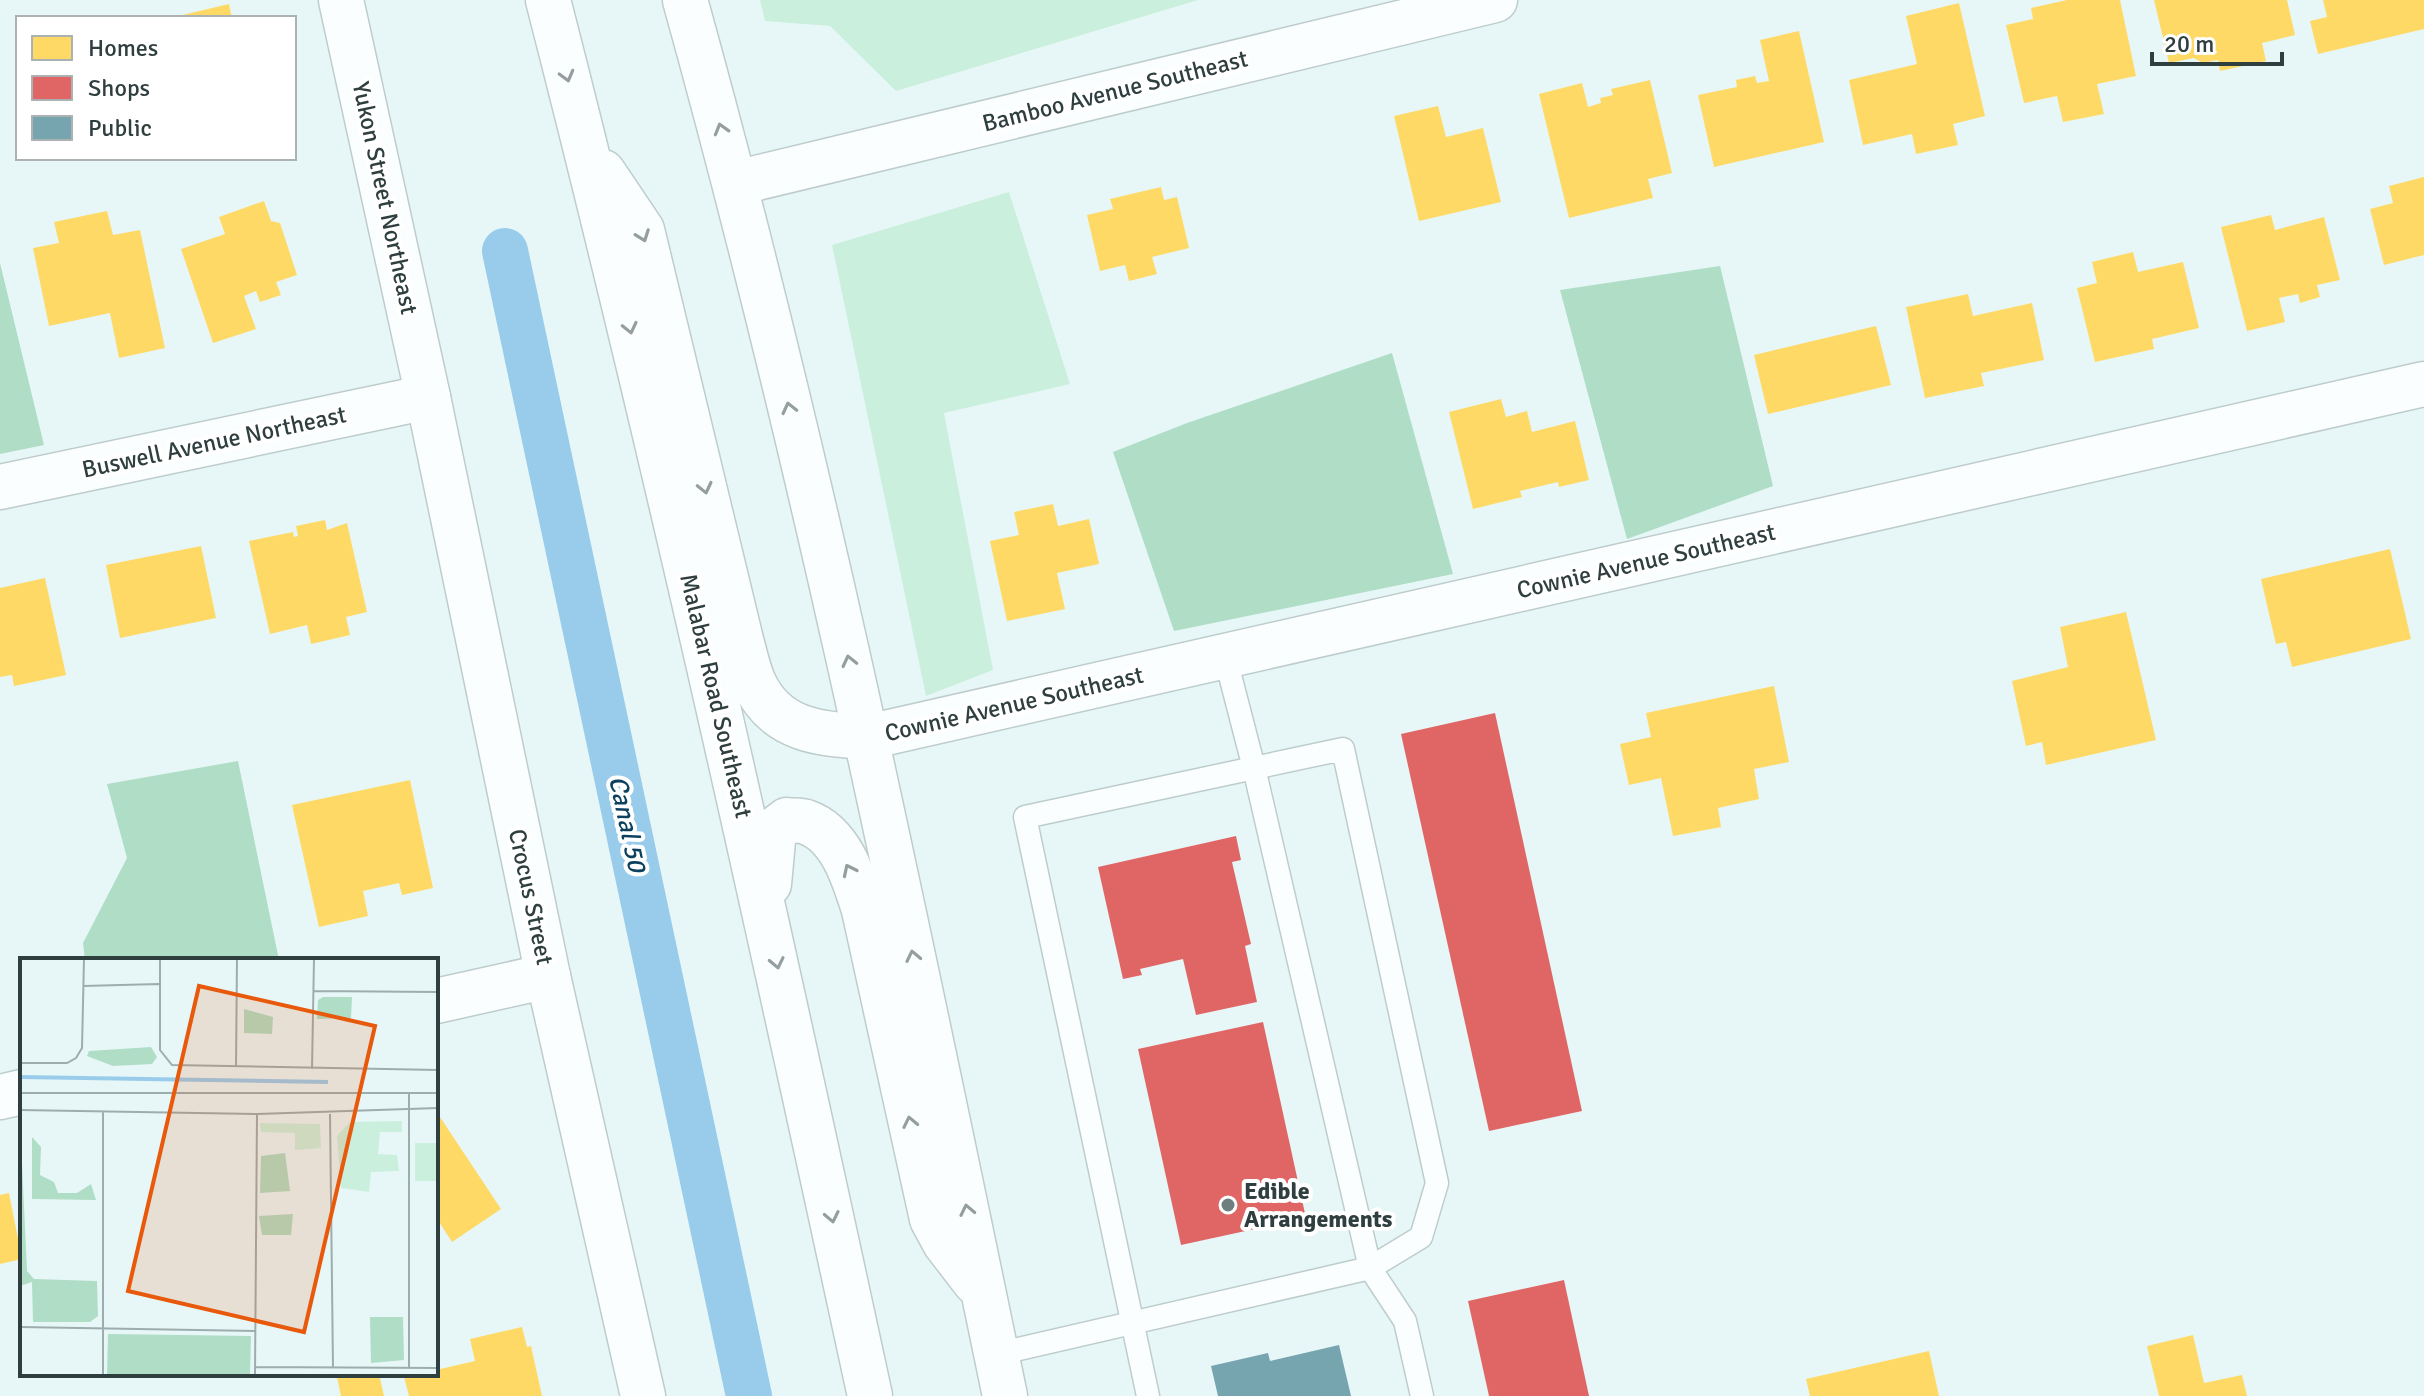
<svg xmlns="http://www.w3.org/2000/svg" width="2424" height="1396" font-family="Signika,sans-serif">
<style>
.green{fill:#caf0dd}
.forest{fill:#afddc6}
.homes{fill:#ffd966}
.shops{fill:#e06666}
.public{fill:#76a5af}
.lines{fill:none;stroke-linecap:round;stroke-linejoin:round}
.canal{stroke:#99cceb;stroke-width:46}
.lane-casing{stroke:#becccc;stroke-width:25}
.street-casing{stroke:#becccc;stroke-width:47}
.secondary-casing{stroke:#becccc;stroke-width:47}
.lane{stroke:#fbfefe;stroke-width:22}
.street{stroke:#fbfefe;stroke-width:44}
.secondary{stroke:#fbfefe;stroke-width:44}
.oneway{stroke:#959e9e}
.poi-dot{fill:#6f7f7f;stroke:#fff;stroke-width:3}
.labels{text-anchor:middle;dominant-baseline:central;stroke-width:8;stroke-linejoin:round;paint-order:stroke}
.street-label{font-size:24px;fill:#2f3e3e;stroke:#fff}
.poi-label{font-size:24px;font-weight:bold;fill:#2f3e3e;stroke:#fff;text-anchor:start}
.water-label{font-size:26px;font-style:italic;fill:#0b415e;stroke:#fff}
.inset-river{fill:none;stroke:#99cceb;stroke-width:4}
.inset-road{fill:none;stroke:#9dadad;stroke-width:2}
.view{fill:#e8590c;fill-opacity:0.15;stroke:#e8590c;stroke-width:4}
.inset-edge{fill:none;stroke:#2f3e3e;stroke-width:4}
</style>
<rect width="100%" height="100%" fill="#e7f7f7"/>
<g class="green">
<path d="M760,0H1198L896,91L830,26L765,21Z"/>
<path d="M1009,192L1070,384L944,413L993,670L926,696L832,245Z"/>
</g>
<g class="forest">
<path d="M0,263L44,445L0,454Z"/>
<path d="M1720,266L1773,486L1627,539L1560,290Z"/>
<path d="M1392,353L1453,574L1174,631L1113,452L1187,423Z"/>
<path d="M238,761L279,960H85L83,943L127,858L107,784Z"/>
</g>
<g class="homes">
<path d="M2067,0H2120L2136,76L2097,84L2104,114L2063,122L2057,96L2024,103L2006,25L2033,19L2031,8Z"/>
<path d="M2154,0H2287L2295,35L2262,43L2266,61L2220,71L2218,60L2203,63L2194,58L2169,63Z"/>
<path d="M2323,0H2424V29L2318,54L2310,21L2327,17Z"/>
<path d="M1959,3L1985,116L1953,124L1958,145L1916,154L1912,134L1863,145L1849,80L1917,64L1906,16Z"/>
<path d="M229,4L232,18H174V17Z"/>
<path d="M1799,31L1824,142L1714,167L1698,95L1737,87L1736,80L1755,76L1757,83L1769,81L1760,40Z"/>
<path d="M1650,80L1672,173L1648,179L1653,198L1569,218L1539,94L1582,83L1588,107L1601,103L1600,98L1613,95L1611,89Z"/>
<path d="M1438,106L1446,137L1483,128L1501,202L1419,221L1394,116Z"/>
<path d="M2424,177V255L2384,265L2370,209L2393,203L2389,186Z"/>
<path d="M1161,187L1164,200L1177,197L1189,248L1152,257L1157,274L1129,281L1125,265L1100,271L1087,215L1113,209L1110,199Z"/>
<path d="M264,201L271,221L280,223L297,275L276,282L281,295L260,302L256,291L244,296L256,329L213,343L181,249L225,234L219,217Z"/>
<path d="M107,211L113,235L140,230L165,348L119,358L110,313L49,326L33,248L59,243L54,222Z"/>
<path d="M2271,215L2275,230L2324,217L2340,280L2317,285L2320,297L2300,303L2298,294L2279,298L2285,322L2247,331L2221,227Z"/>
<path d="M2133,252L2138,272L2183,262L2199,328L2152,339L2154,349L2095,362L2077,288L2097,283L2092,262Z"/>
<path d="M1968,294L1973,316L2032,303L2044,360L1981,373L1984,386L1925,398L1906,307Z"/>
<path d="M1876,326L1891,385L1768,414L1754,355Z"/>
<path d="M1501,399L1506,417L1527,411L1532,432L1575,421L1589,480L1559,487L1558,482L1520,491L1522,497L1473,509L1449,412Z"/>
<path d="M1053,504L1058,526L1089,519L1099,564L1057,573L1065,609L1007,621L990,541L1019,535L1014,512Z"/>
<path d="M325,520L327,530L347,523L367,612L346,617L350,635L311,644L307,625L270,634L249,541L293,532L294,537L298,536L296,526Z"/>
<path d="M201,546L216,618L120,638L106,565Z"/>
<path d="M2390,549L2411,639L2292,667L2286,642L2276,644L2261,579Z"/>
<path d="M45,578L66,675L14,686L12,675L0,677V588Z"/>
<path d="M2126,612L2156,740L2046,765L2042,742L2026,746L2012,681L2068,667L2060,627Z"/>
<path d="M1774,686L1789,762L1754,769L1759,799L1718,808L1721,827L1673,836L1661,778L1629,785L1620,744L1651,737L1646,713Z"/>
<path d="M410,780L433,888L402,895L399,883L363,891L368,916L319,927L292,805Z"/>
<path d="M436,1111L501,1209L452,1242L436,1217Z"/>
<path d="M9,1193L22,1259L0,1264V1195Z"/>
<path d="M522,1327L527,1347L531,1346L542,1396H409L404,1377L436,1374V1370L475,1361L470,1339Z"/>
<path d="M2193,1335L2204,1383L2242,1375L2247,1396H2159L2147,1346Z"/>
<path d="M1929,1351L1939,1396H1810L1806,1379Z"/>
<path d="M352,1374H379L384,1396H341L337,1377Z"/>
</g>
<g class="shops">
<path d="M1495,713L1582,1111L1489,1131L1401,734Z"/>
<path d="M1236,836L1241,860L1232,862L1251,944L1245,946L1257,1002L1196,1015L1183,959L1140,969L1142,975L1123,979L1098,867Z"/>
<path d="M1263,1022L1306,1218L1181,1245L1138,1049Z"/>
<path d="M1564,1280L1589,1396H1489L1468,1301Z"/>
</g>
<path class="public" d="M1339,1345L1351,1396H1218L1211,1366L1268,1353L1270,1361Z"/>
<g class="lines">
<path class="canal" d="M505,251L749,1396"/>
<defs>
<g id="lane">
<path d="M997,1354L1370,1268L1254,768L1343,749L1437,1183L1421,1237L1370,1268L1405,1321L1422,1396"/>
<path d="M1148,1396L1025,817L1254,768L1225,656"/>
</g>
<g id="street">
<path d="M341,0L428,397L548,976L643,1396"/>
<path d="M736,183L1495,0"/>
<path d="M0,487L428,397"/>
<path d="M868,737L2424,384"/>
<path d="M436,1001L548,976"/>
<path d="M0,1097L22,1092"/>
</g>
<g id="secondary">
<path d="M548,0C667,463 769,929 870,1396"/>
<path d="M685,0C813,460 908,929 1005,1396"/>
<path d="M603,172L642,230L741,640C745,654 748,670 754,683C776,732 822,734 868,737"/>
<path d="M769,884L774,830L787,820C792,821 801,820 806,822C841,834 854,878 864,910L932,1219L945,1243L975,1282"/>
</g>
</defs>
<use href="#lane" class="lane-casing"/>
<use href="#street" class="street-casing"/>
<use href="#secondary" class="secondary-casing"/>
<use href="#lane" class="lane"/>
<use href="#street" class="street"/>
<use href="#secondary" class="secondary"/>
</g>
<defs><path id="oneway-chevron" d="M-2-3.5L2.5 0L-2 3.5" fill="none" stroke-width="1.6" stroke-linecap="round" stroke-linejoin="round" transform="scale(2)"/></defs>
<g class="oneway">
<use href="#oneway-chevron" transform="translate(567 76) rotate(75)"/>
<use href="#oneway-chevron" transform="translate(721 129) rotate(-106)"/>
<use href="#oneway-chevron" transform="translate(643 236) rotate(70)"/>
<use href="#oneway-chevron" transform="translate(630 328) rotate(77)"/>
<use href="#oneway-chevron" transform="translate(789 408) rotate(-103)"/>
<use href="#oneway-chevron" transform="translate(705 488) rotate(77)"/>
<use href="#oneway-chevron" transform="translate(849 661) rotate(-103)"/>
<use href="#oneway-chevron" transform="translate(849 870) rotate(-116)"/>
<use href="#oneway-chevron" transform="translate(913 956) rotate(-102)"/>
<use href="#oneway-chevron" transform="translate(777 963) rotate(78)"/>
<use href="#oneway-chevron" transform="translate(910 1122) rotate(-102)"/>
<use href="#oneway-chevron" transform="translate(967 1210) rotate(-102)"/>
<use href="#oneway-chevron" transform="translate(832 1217) rotate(78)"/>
</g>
<circle class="poi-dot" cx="1228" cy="1205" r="8"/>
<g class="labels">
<g class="street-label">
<text transform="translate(1115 91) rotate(-14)">Bamboo Avenue Southeast</text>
<text transform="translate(385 198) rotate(78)">Yukon Street Northeast</text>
<text transform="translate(214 442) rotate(-12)">Buswell Avenue Northeast</text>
<text transform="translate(1646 561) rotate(-13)">Cownie Avenue Southeast</text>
<text transform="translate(716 696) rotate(77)">Malabar Road Southeast</text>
<text transform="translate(1014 704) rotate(-13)">Cownie Avenue Southeast</text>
<text transform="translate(531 897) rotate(78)">Crocus Street</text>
</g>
<g class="poi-label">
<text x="1244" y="1191">Edible<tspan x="1244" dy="28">Arrangements</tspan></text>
</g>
<g class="water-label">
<text transform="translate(627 824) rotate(78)">Canal 50</text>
</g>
</g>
<g transform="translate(20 958)">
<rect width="418" height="418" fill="#e7f7f7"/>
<path d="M382,163V174H360L358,196L377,197L379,213L351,214L349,234L321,230L317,178L330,164ZM240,165L300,166L301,190L275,192V175L241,174ZM395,185H418V223H395Z" fill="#caf0dd"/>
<path d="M303,39H332L331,60L297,61L298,42ZM224,51L253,59L252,76L224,75ZM131,89L137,99L132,106L93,108L67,98L69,93ZM0,161L7,313L14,321L77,323L78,358L70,364H13L12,324L0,328ZM12,179L21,189L20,217L34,224L38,235H57L71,226L76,242L12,241ZM265,195L270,233L240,235L241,198ZM273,256L271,277H242L239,258ZM350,359H383L384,402L351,405ZM88,376L231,378L230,417H87Z" fill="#afddc6"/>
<path class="inset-river" d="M0,119L308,124"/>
<path class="inset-road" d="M140,1V92L152,107L418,112M63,28L139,26M294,33L418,34M0,105H47L56,100L62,90L64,1M216,109L217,1M292,111L294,1M0,135H418M389,136V410M0,152L237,156L418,150M83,153V417M310,156L313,410M0,369L236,373M235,409L418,410M235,417L237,156"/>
<path class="view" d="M179,28L355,68L284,374L108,333Z"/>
<rect width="418" height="418" class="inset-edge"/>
</g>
<rect x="16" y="16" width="280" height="144" fill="#ffffff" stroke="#acb2b2" stroke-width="2"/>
<rect x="32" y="36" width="40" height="24" fill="#ffd966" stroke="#acb2b2" stroke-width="2"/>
<text x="88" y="56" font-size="24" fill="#2f3e3e">Homes</text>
<rect x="32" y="76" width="40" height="24" fill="#e06666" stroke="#acb2b2" stroke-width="2"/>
<text x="88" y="96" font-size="24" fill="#2f3e3e">Shops</text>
<rect x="32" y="116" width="40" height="24" fill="#76a5af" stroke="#acb2b2" stroke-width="2"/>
<text x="88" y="136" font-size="24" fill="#2f3e3e">Public</text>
<path d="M2152 52v12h130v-12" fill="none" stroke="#2f3e3e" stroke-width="4"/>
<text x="2164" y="52" font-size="24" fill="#2f3e3e" stroke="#ffffff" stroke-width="6" paint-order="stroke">20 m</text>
</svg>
